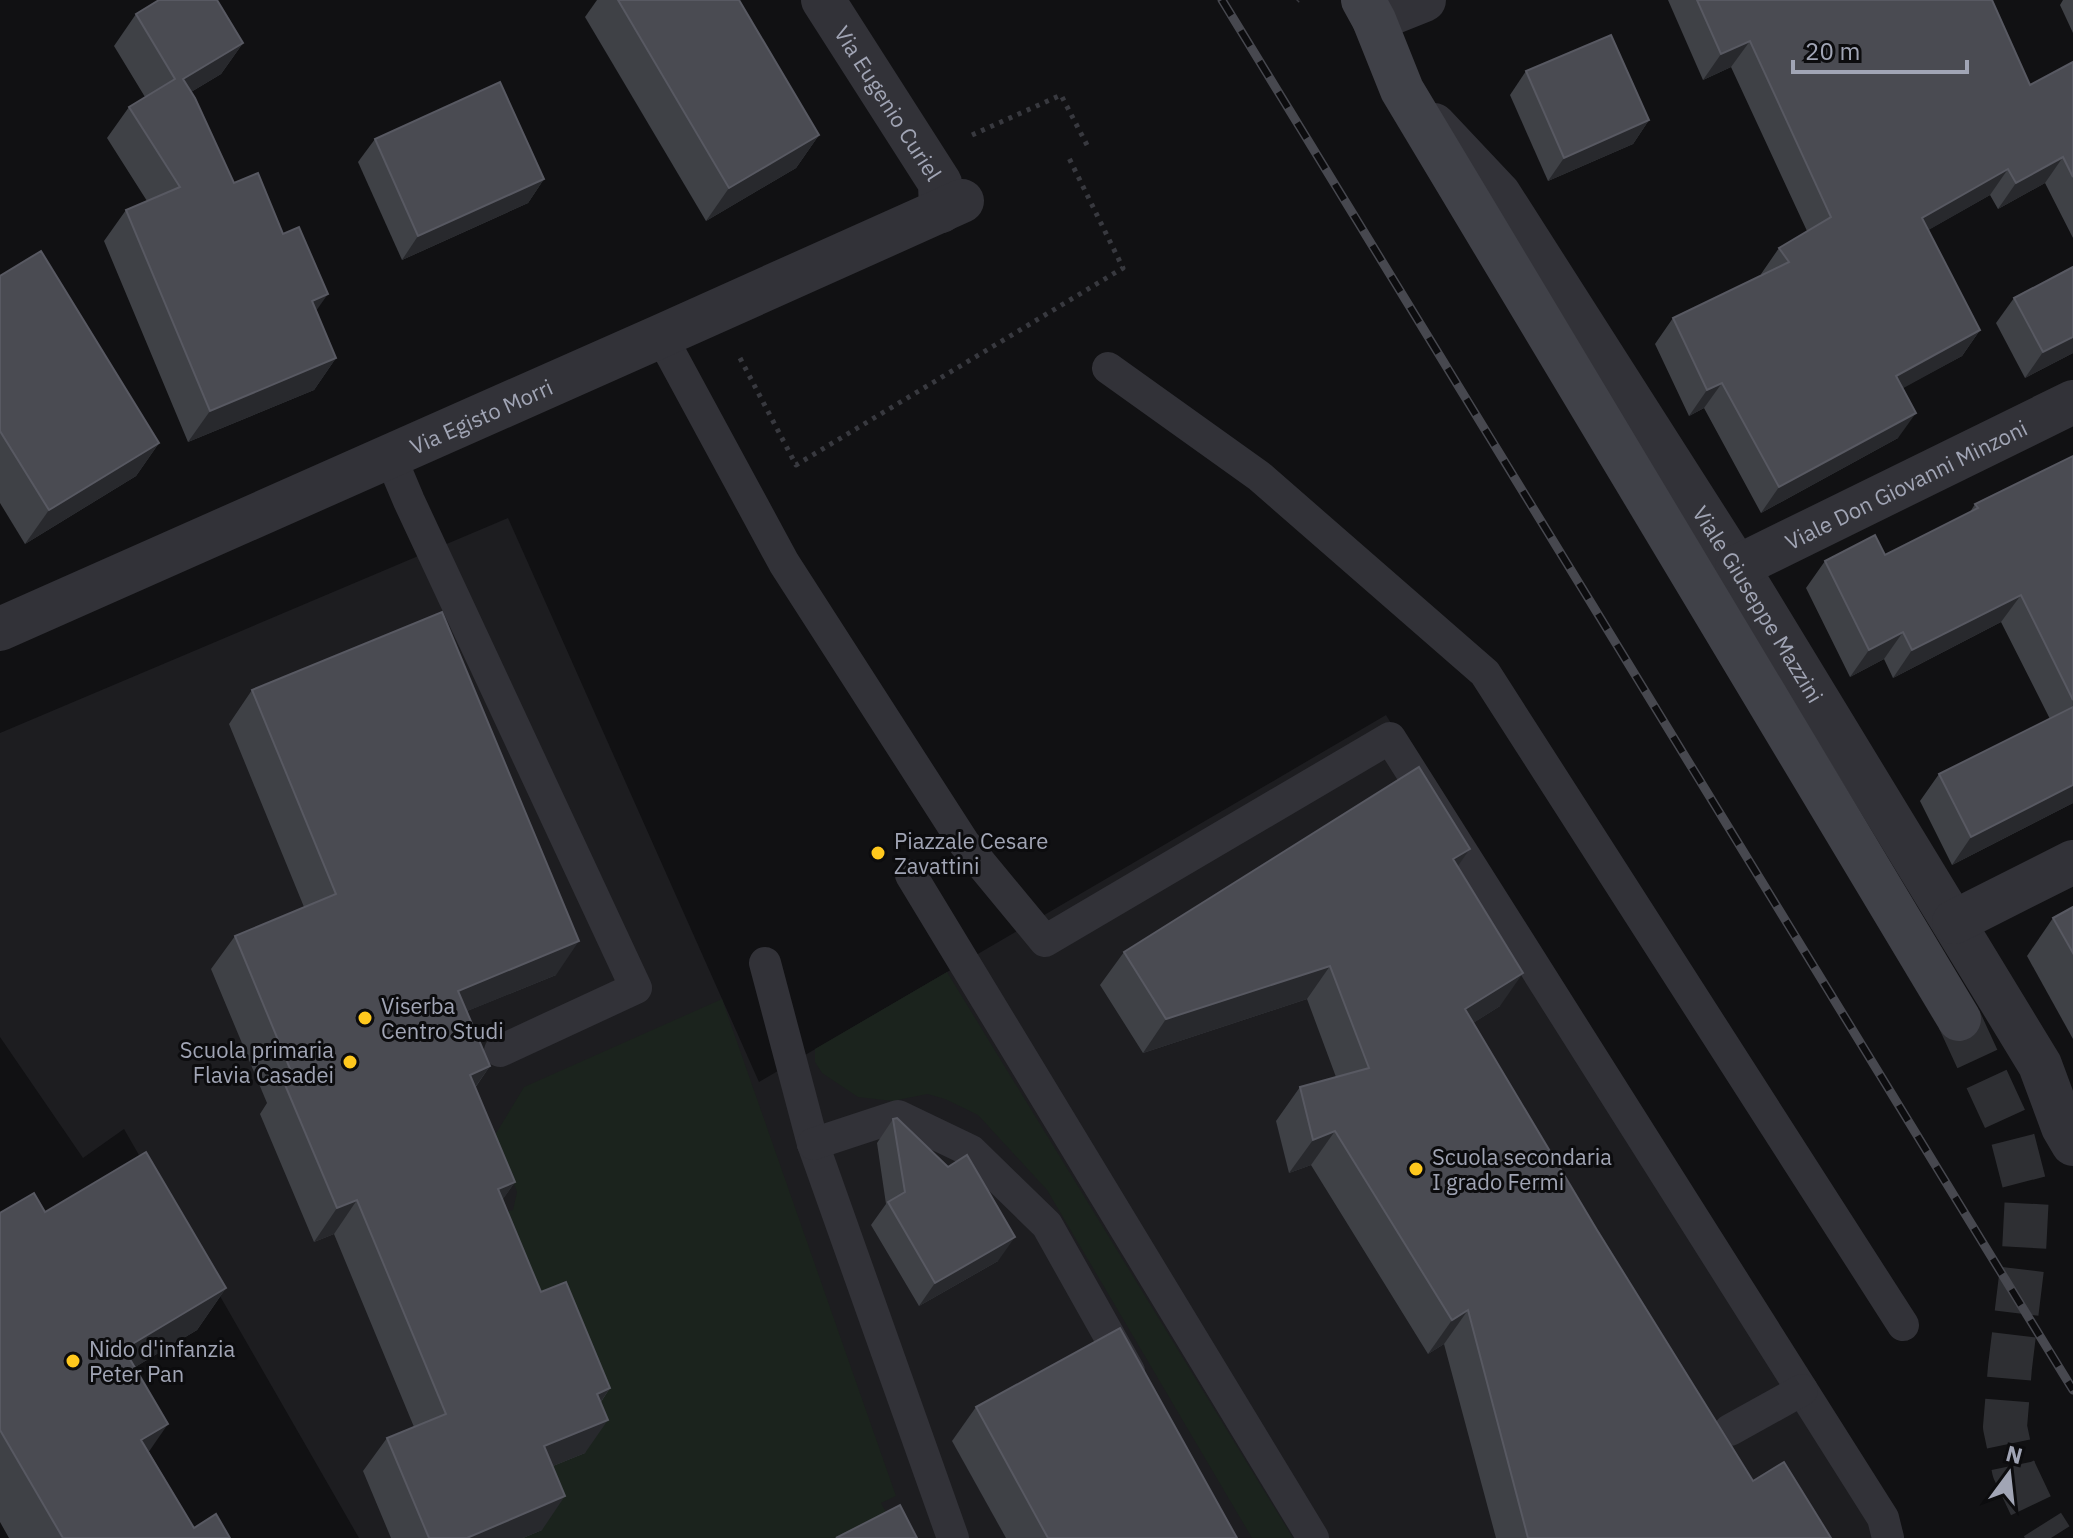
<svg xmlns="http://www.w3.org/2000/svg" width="2073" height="1538" font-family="'IBM Plex Sans',sans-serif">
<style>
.built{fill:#1d1d20}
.green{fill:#1b231d}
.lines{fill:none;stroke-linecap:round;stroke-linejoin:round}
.secondary-tunnel{stroke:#2e2f33;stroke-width:44;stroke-dasharray:44 22;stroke-linecap:butt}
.path{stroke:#38393f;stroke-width:5;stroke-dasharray:4 6;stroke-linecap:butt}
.lane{stroke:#323238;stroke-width:32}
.street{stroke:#323238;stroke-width:44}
.secondary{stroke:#404148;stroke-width:44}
.rail-casing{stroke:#47484f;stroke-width:9}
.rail{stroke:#0c0c0e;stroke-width:6;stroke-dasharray:18;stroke-linecap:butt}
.wall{fill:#3f4146}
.shaded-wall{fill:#28292d}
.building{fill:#4a4b52;stroke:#585962;stroke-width:2}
.poi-dot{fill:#ffc81d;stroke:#0c0c0e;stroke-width:3}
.labels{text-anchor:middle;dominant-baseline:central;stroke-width:6;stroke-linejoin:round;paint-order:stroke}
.street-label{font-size:22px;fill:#a1a5b5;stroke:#0c0c0e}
.poi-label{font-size:22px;fill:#a1a5b5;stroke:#0c0c0e;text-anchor:start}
</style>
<rect width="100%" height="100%" fill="#111113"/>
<path class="built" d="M508,518L759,1082L1386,715L1891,1538H359L124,1129L83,1158L0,1037V733Z"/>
<g class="green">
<path d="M947,972L1293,1538H1252L1047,1190L978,1115L945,1099L927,1094L893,1101L858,1097L822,1073L815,1062V1049Z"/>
<path d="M722,999L896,1496L881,1503L894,1527L877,1538H523L491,1216L513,1210L517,1192L495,1135L524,1087Z"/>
</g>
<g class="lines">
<path class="secondary-tunnel" d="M1959,1019L2011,1132L2027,1194L2024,1252L2010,1367L2005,1427L2014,1470L2032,1508L2051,1538"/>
<g class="path">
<path d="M1297,1L1298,0"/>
<path d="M972,135L1061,95L1088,147"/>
<path d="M740,358L796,465L1123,268L1068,156"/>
</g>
<g class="lane">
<path d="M661,336L784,563L964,843L1045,941L1390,738L1883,1518L1888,1538"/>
<path d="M1108,368L1259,476L1485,673L1903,1325"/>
<path d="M390,456L409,501L636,988L500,1051"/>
<path d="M911,875L1313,1538"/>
<path d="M765,963L813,1144L953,1538"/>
<path d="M813,1144L898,1116L971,1151L1047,1225L1129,1371"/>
<path d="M1730,1430L1802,1390"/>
</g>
<g class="street">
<path id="s1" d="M823,0L940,183L941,211"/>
<path d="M1374,20L1424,0"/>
<path id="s2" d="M1434,125L1499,194L1737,567L2040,1065L2063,1127L2073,1144"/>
<path id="s3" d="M1737,567L2073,402"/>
<path id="s4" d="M0,629L661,336L962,201"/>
<path d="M1954,922L2073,862"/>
</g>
<path class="secondary" d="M1363,0L1374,20L1402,90L1959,1019"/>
<defs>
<path id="rail" d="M1222,0L2073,1390"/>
</defs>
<use href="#rail" class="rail-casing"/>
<use href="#rail" class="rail"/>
</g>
<g class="wall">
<path d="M597,0H739L819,135L796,168L706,221L585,17Z"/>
<path d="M1668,0H1992L2030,85L2073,62V238L2045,183L1998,209L1990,195L1928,230L1980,330L1962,356L1902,388L1898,438L1761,513L1704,408L1689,416L1655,344L1673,318L1762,275L1761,274L1779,248L1807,231L1731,67L1703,80Z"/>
<path d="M2063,0H2073V33L2060,5Z"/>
<path d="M136,14L243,43L221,74L191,92L234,183L316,310L336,358L314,390L188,442L104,241L126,210L147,201L107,138L129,107L145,97L114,46Z"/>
<path d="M1526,71L1649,120L1633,144L1548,181L1510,95Z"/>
<path d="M375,139L544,179L528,203L402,260L358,162Z"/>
<path d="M2073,267V353L2025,378L1996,323L2014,298Z"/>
<path d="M0,276L159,443L136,476L25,544L0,503Z"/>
<path d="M2073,456V803L1952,865L1920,801L1939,774L2050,719L2001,622L1893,678L1884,659L1850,677L1806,588L1825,561L1885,555L1970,512L1975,504Z"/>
<path d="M252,690L556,975L467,1011L490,1066L475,1088L515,1182L502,1200L541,1292L610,1388L601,1402L585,1453L553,1466L542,1530L523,1538H391L363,1471L387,1438L414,1427L334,1234L314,1242L260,1114L267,1103L211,969L235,936L304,907L229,724Z"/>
<path d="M1470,849L1457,867L1500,1006L1473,1023L1597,1230L1753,1481L1831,1538H1496L1444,1344L1428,1354L1311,1165L1289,1173L1276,1121L1300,1087L1336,1077L1307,999L1143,1053L1100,985L1124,952Z"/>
<path d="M2073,907V1039L2027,956L2053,918Z"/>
<path d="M893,1119L998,1261L919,1306L871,1225L886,1204L877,1143Z"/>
<path d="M45,1212L226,1288L197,1330L135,1367L149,1452L194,1528L230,1538H9L0,1522V1213Z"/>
<path d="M976,1407L1237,1538H1006L952,1441Z"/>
</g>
<g class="shaded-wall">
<path d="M1750,41L1731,67L1703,80L1721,54Z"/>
<path d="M243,43L221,74L161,110L183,79Z"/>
<path d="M1649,120L1633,144L1548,181L1564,158Z"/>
<path d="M819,135L796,168L706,221L729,188Z"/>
<path d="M2063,157L2045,183L1998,209L2016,183Z"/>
<path d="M2008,169L1990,195L1904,244L1922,218Z"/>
<path d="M544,179L528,203L402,260L418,236Z"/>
<path d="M328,294L306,325L312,301Z"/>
<path d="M1980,330L1962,356L1878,402L1896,376Z"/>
<path d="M2073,337V353L2025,378L2043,352Z"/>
<path d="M336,358L314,390L188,442L210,411Z"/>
<path d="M1722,383L1704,408L1689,416L1707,390Z"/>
<path d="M1916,413L1898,438L1761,513L1779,487Z"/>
<path d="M159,443L136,476L25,544L49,510Z"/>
<path d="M2021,595L2001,622L1893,678L1912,650Z"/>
<path d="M1903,632L1884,659L1850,677L1869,650Z"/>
<path d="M2073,785V803L1952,865L1971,837Z"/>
<path d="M1470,849L1446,883L1453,859Z"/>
<path d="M579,941L556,975L435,1024L458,991Z"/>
<path d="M1330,966L1307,999L1143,1053L1166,1019Z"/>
<path d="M1523,973L1500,1006L1442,1043L1465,1009Z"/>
<path d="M490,1066L466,1100L470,1075Z"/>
<path d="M1335,1131L1311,1165L1289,1173L1313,1140Z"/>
<path d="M515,1182L491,1216L498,1189Z"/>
<path d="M357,1200L334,1234L314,1242L337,1208Z"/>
<path d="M1015,1237L998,1261L919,1306L935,1283Z"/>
<path d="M226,1288L197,1330L95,1391L124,1349Z"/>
<path d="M1468,1310L1444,1344L1428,1354L1452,1320Z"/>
<path d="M610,1388L587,1422L597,1394Z"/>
<path d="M608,1420L585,1453L521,1479L544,1446Z"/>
<path d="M168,1424L139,1466L141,1440Z"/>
<path d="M565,1496L542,1530L523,1538H467Z"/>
</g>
<g class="building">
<path d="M159,0H217L243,43L183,79L195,98L234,183L258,173L283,234L299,227L328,294L312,301L336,358L210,411L126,210L180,187L129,107L175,79L136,14Z"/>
<path d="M618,0H739L819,135L729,188Z"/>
<path d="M1697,0H1992L2030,85L2073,62V177L2063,157L2016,183L2008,169L1922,218L1980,330L1896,376L1916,413L1779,487L1722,383L1707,390L1673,318L1789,262L1779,248L1831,217L1750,41L1721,54Z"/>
<path d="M1611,35L1649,120L1564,158L1526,71Z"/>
<path d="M500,82L544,179L418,236L375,139Z"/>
<path d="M41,251L159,443L49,510L0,431V276Z"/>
<path d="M2073,267V337L2043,352L2014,298Z"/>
<path d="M2073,456V700L2021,595L1912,650L1903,632L1869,650L1825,561L1875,535L1885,555L1978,508L1975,504Z"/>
<path d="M442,612L579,941L458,991L490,1066L470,1075L515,1182L498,1189L541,1292L566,1282L610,1388L597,1394L608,1420L544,1446L565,1496L467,1538H429L387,1438L446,1414L357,1200L337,1208L283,1080L293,1076L235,936L336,894L252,690Z"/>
<path d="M2073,707V785L1971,837L1939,774Z"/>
<path d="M1419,767L1470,849L1453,859L1523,973L1465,1009L1597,1230L1753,1481L1784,1462L1831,1538H1528L1468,1310L1452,1320L1335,1131L1313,1140L1300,1087L1369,1068L1330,966L1166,1019L1124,952Z"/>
<path d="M2073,907V953L2053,918Z"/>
<path d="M897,1118L948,1167L967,1155L1015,1237L935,1283L888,1202L905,1192L893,1119Z"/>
<path d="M146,1152L226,1288L124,1349L168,1424L141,1440L194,1528L216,1514L230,1538H63L0,1430V1213L34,1193L45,1212Z"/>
<path d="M1120,1328L1237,1538H1048L976,1407Z"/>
<path d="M900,1505L917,1538H836Z"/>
</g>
<g class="poi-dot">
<circle cx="878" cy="853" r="8"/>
<circle cx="365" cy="1018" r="8"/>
<circle cx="350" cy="1062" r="8"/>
<circle cx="1416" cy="1169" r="8"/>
<circle cx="73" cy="1361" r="8"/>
</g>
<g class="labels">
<g class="street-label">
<text stroke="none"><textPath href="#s1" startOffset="122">Via Eugenio Curiel</textPath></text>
<text stroke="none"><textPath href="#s4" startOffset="526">Via Egisto Morri</textPath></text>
<text stroke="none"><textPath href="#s3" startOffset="188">Viale Don Giovanni Minzoni</textPath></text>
<text stroke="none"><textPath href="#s2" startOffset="580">Viale Giuseppe Mazzini</textPath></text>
</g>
<g class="poi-label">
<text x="894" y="840">Piazzale Cesare<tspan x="894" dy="25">Zavattini</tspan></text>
<text x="381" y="1005">Viserba<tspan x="381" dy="25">Centro Studi</tspan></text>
<text x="334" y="1049" text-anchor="end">Scuola primaria<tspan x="334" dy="25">Flavia Casadei</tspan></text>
<text x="1432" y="1156">Scuola secondaria<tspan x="1432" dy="25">I grado Fermi</tspan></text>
<text x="89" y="1348">Nido d'infanzia<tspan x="89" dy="25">Peter Pan</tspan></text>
</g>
</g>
<g transform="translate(2009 1474) rotate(15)" stroke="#0c0c0e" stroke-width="6" paint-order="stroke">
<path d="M0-6L14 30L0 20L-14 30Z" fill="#a1a5b5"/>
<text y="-12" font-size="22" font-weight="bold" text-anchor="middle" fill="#a1a5b5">N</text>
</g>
<path d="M1793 60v12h174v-12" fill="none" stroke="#a1a5b5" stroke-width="4"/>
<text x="1805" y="60" font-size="24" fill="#a1a5b5" stroke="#0c0c0e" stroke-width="6" paint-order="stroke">20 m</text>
</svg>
